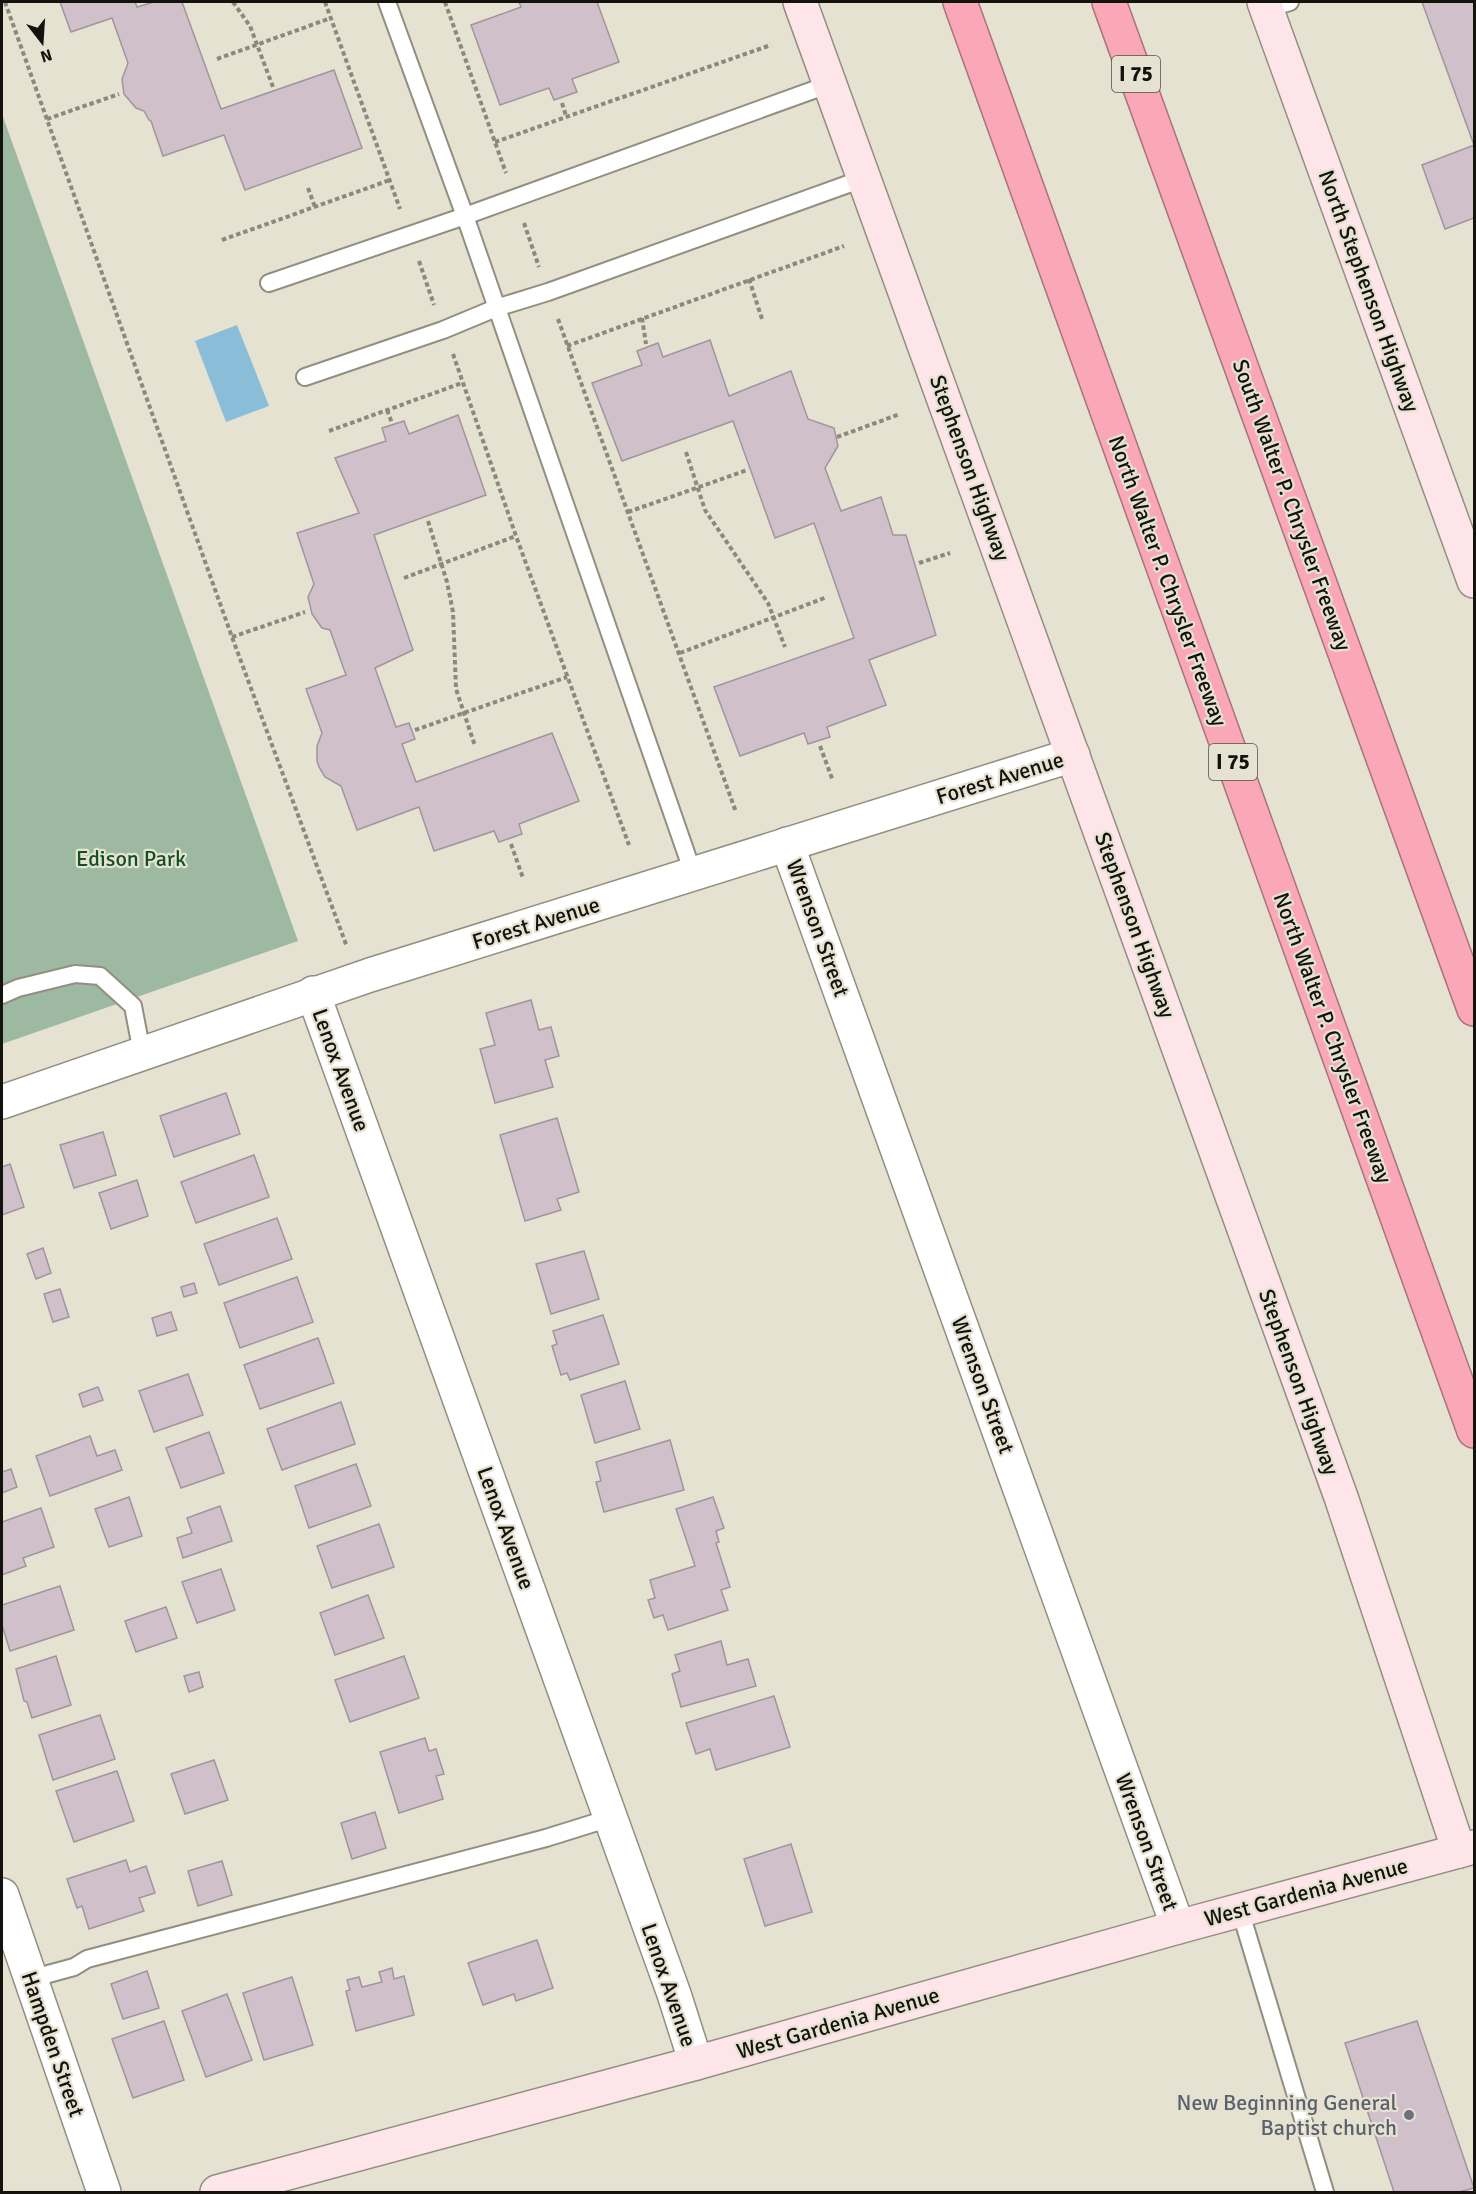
<svg xmlns="http://www.w3.org/2000/svg" width="1476" height="2194" font-family="Signika,sans-serif">
<style>
.green{fill:#9eb9a2}
.water{fill:#89bdd8}
.building{fill:#cfc0c9;stroke:#a2949d;stroke-width:1.5}
.lines{fill:none;stroke-linecap:round;stroke-linejoin:round}
.lane-casing{stroke:#928f80;stroke-width:20}
.street-casing{stroke:#928f80;stroke-width:36}
.secondary-casing{stroke:#928f80;stroke-width:36}
.highway-casing{stroke:#a9737c;stroke-width:36}
.path{stroke:#8b897d;stroke-width:4;stroke-dasharray:4.5 3;stroke-linecap:butt}
.lane{stroke:#fff;stroke-width:16}
.street{stroke:#fff;stroke-width:33}
.secondary{stroke:#fee5e9;stroke-width:33}
.highway{stroke:#faa7b7;stroke-width:33}
.worship-dot{fill:#6b7280;stroke:#e5e2d2;stroke-width:2}
.labels{text-anchor:middle;dominant-baseline:central;stroke-width:4.5;stroke-linejoin:round;paint-order:stroke}
.shield{fill:#e5e2d2;stroke:#525048;stroke-width:1.5}
.shield-label{font-size:21px;font-weight:bold;fill:#13120d}
.street-label{font-size:22px;fill:#13120d;stroke:#e5e2d2}
.park-label{font-size:22px;fill:#115125;stroke:#e5e2d2}
.worship-label{font-size:22px;fill:#5b616d;stroke:#e5e2d2;text-anchor:end}
</style>
<rect width="100%" height="100%" fill="#e5e2d2"/>
<path class="green" d="M2,114L298,941L2,1044Z"/>
<path class="water" d="M237,325L269,406L226,422L195,341Z"/>
<g class="building">
<path d="M60,2H135L137,7L154,2H182L221,109L334,70L362,148L245,190L224,135L163,156L151,121L149,120L144,111L136,108L124,94L122,79L128,63L112,18L71,32Z"/>
<path d="M519,2H597L619,62L572,79L577,92L554,100L549,88L500,105L471,25L521,7Z"/>
<path d="M1422,2H1474V145Z"/>
<path d="M1474,145V218L1445,229L1422,165Z"/>
<path d="M710,340L729,396L791,371L808,419L834,428L838,446L825,468L841,511L881,497L893,535H906L936,635L869,660L886,705L827,727L830,737L808,744L804,733L740,756L714,687L854,638L814,523L775,538L733,421L622,461L592,383L642,365L637,351L658,343L663,357Z"/>
<path d="M458,415L486,495L374,535L413,650L375,668L396,727L409,723L415,739L402,744L416,782L552,733L579,801L519,824L522,834L499,842L494,831L434,851L419,807L357,830L341,786L325,777L319,767L317,761V746L322,733L306,689L346,675L330,630L322,628L312,614L308,597L314,584L297,533L359,513L335,458L386,441L382,428L404,421L409,434Z"/>
<path d="M531,1000L539,1030L551,1027L559,1056L545,1060L553,1087L495,1103L480,1049L495,1045L486,1013Z"/>
<path d="M226,1093L240,1134L174,1157L160,1116Z"/>
<path d="M557,1118L579,1192L557,1199L561,1210L525,1221L500,1135Z"/>
<path d="M103,1132L116,1175L74,1188L60,1145Z"/>
<path d="M254,1155L269,1197L196,1223L181,1182Z"/>
<path d="M10,1164L24,1207L2,1215V1167Z"/>
<path d="M137,1180L148,1216L111,1229L99,1193Z"/>
<path d="M277,1218L292,1259L219,1285L204,1244Z"/>
<path d="M43,1248L51,1273L36,1279L27,1254Z"/>
<path d="M584,1251L599,1299L551,1314L536,1264Z"/>
<path d="M297,1277L313,1322L240,1348L224,1303Z"/>
<path d="M194,1283L197,1293L184,1297L181,1287Z"/>
<path d="M60,1289L69,1317L53,1322L44,1294Z"/>
<path d="M171,1312L177,1330L157,1336L152,1318Z"/>
<path d="M603,1315L619,1364L570,1380L567,1373L561,1375L552,1346L557,1344L553,1331Z"/>
<path d="M318,1338L334,1383L260,1409L244,1365Z"/>
<path d="M188,1374L203,1415L154,1432L139,1391Z"/>
<path d="M625,1381L640,1429L595,1443L581,1395Z"/>
<path d="M98,1387L103,1400L83,1407L79,1394Z"/>
<path d="M341,1402L355,1444L282,1470L267,1429Z"/>
<path d="M209,1432L224,1473L181,1488L166,1448Z"/>
<path d="M90,1436L97,1456L115,1450L122,1470L50,1496L36,1456Z"/>
<path d="M670,1440L684,1490L604,1512L596,1482L601,1481L596,1462Z"/>
<path d="M356,1464L371,1506L309,1528L295,1486Z"/>
<path d="M11,1469L17,1487L2,1493V1472Z"/>
<path d="M129,1497L142,1536L109,1547L95,1509Z"/>
<path d="M713,1497L724,1528L716,1531L719,1542L716,1543L730,1587L721,1590L728,1610L668,1630L663,1615L654,1618L648,1600L655,1598L650,1580L695,1566L676,1509Z"/>
<path d="M220,1506L232,1541L183,1558L177,1538L192,1533L187,1518Z"/>
<path d="M41,1508L54,1547L23,1558L26,1566L2,1575V1522Z"/>
<path d="M379,1524L394,1567L332,1588L317,1546Z"/>
<path d="M221,1569L235,1610L197,1623L182,1582Z"/>
<path d="M60,1586L74,1630L10,1651L2,1625V1605Z"/>
<path d="M368,1595L384,1638L335,1655L320,1613Z"/>
<path d="M166,1607L177,1638L136,1652L125,1621Z"/>
<path d="M721,1641L727,1665L748,1659L756,1686L681,1707L672,1674L680,1671L675,1655Z"/>
<path d="M56,1656L71,1705L32,1718L27,1702L24,1701L16,1669Z"/>
<path d="M404,1656L419,1698L350,1722L335,1680Z"/>
<path d="M199,1672L203,1687L189,1692L184,1676Z"/>
<path d="M774,1696L790,1747L716,1770L710,1749L696,1754L686,1723Z"/>
<path d="M100,1715L115,1759L53,1780L39,1735Z"/>
<path d="M425,1738L429,1751L436,1749L444,1774L436,1776L443,1799L399,1813L380,1752Z"/>
<path d="M214,1760L228,1800L185,1814L171,1774Z"/>
<path d="M117,1771L134,1821L74,1842L56,1791Z"/>
<path d="M375,1812L386,1848L352,1859L341,1823Z"/>
<path d="M791,1844L812,1912L765,1926L744,1859Z"/>
<path d="M126,1860L130,1872L146,1866L155,1893L139,1898L144,1911L89,1929L82,1906L77,1908L67,1879Z"/>
<path d="M222,1861L232,1895L198,1906L188,1871Z"/>
<path d="M537,1940L553,1988L516,2001L514,1994L483,2005L468,1963Z"/>
<path d="M392,1968L394,1979L404,1976L414,2015L356,2031L346,1991L350,1990L347,1980L359,1977L362,1987L382,1982L379,1972Z"/>
<path d="M147,1971L159,2008L123,2019L111,1984Z"/>
<path d="M292,1977L313,2045L264,2060L243,1993Z"/>
<path d="M227,1994L252,2060L206,2077L182,2011Z"/>
<path d="M164,2021L184,2080L133,2098L112,2039Z"/>
<path d="M1417,2021L1474,2188L1459,2192H1394L1345,2043Z"/>
</g>
<g class="lines">
<defs>
<g id="lane">
<path d="M387,2L465,216L693,873"/>
<path d="M1266,9L1290,2"/>
<path d="M269,283L465,216L830,84"/>
<path d="M305,377L443,330L496,308L548,292L865,178"/>
<path d="M2,995L18,988L75,974L100,976L133,1006L142,1053"/>
<path d="M1240,1910L1325,2192"/>
<path d="M30,1979L74,1967L87,1959L546,1838L610,1818"/>
</g>
<g id="street">
<path d="M787,844L1178,1927"/>
<path d="M313,993L674,1994L696,2063"/>
<path d="M2,1102L370,975L1073,755"/>
<path d="M2,1895L104,2192"/>
</g>
<g id="secondary">
<path d="M800,2L1341,1497L1459,1851"/>
<path d="M1264,2L1474,581"/>
<path d="M217,2192L696,2063L1178,1927L1474,1847"/>
</g>
<g id="highway">
<path d="M960,2L1474,1431"/>
<path d="M1109,2L1474,1009"/>
</g>
</defs>
<use href="#lane" class="lane-casing"/>
<use href="#street" class="street-casing"/>
<use href="#secondary" class="secondary-casing"/>
<use href="#highway" class="highway-casing"/>
<g class="path">
<path d="M5,2L232,637L347,947"/>
<path d="M233,2L250,26L273,87"/>
<path d="M325,2L400,209"/>
<path d="M445,2L506,173"/>
<path d="M217,59L331,18"/>
<path d="M562,103L566,116"/>
<path d="M47,119L119,94"/>
<path d="M495,142L771,45"/>
<path d="M308,188L315,207"/>
<path d="M524,223L539,267"/>
<path d="M222,240L390,180"/>
<path d="M419,261L434,305"/>
<path d="M749,279L762,319"/>
<path d="M642,318L646,344"/>
<path d="M558,319L736,812"/>
<path d="M567,346L844,246"/>
<path d="M453,354L516,536L629,845"/>
<path d="M387,410L392,423"/>
<path d="M329,431L462,383"/>
<path d="M837,437L900,414"/>
<path d="M686,452L705,510L768,603L785,647"/>
<path d="M628,512L747,470"/>
<path d="M428,521L447,582L453,612L456,689L475,746"/>
<path d="M919,563L950,553"/>
<path d="M404,578L516,536"/>
<path d="M232,637L305,612"/>
<path d="M680,653L827,597"/>
<path d="M415,730L567,677"/>
<path d="M820,746L833,781"/>
<path d="M511,844L523,878"/>
</g>
<use href="#lane" class="lane"/>
<use href="#street" class="street"/>
<use href="#secondary" class="secondary"/>
<use href="#highway" class="highway"/>
</g>
<circle class="worship-dot" cx="1409" cy="2115" r="6"/>
<g class="labels">
<g class="shield">
<rect x="1112" y="56" width="48" height="36" rx="4.5"/>
<rect x="1209" y="744" width="48" height="36" rx="4.5"/>
</g>
<g class="shield-label">
<text x="1136" y="74">I 75</text>
<text x="1233" y="762">I 75</text>
</g>
<g class="street-label">
<text transform="translate(1369 291) rotate(70)">North Stephenson Highway</text>
<text transform="translate(970 468) rotate(70)">Stephenson Highway</text>
<text transform="translate(1292 505) rotate(70)">South Walter P. Chrysler Freeway</text>
<text transform="translate(1168 581) rotate(70)">North Walter P. Chrysler Freeway</text>
<text transform="translate(1000 778) rotate(-17)">Forest Avenue</text>
<text transform="translate(536 923) rotate(-17)">Forest Avenue</text>
<text transform="translate(1135 925) rotate(70)">Stephenson Highway</text>
<text transform="translate(818 928) rotate(70)">Wrenson Street</text>
<text transform="translate(1333 1038) rotate(70)">North Walter P. Chrysler Freeway</text>
<text transform="translate(341 1070) rotate(70)">Lenox Avenue</text>
<text transform="translate(1299 1382) rotate(70)">Stephenson Highway</text>
<text transform="translate(983 1385) rotate(70)">Wrenson Street</text>
<text transform="translate(506 1528) rotate(70)">Lenox Avenue</text>
<text transform="translate(1147 1842) rotate(70)">Wrenson Street</text>
<text transform="translate(1306 1892) rotate(-15)">West Gardenia Avenue</text>
<text transform="translate(669 1985) rotate(71)">Lenox Avenue</text>
<text transform="translate(838 2023) rotate(-16)">West Gardenia Avenue</text>
<text transform="translate(53 2044) rotate(71)">Hampden Street</text>
</g>
<g class="park-label">
<text x="131" y="858">Edison Park</text>
</g>
<g class="worship-label">
<text x="1397" y="2102">New Beginning General<tspan x="1397" dy="25">Baptist church</tspan></text>
</g>
</g>
<rect width="1476" height="2194" fill="none" stroke="#13120d" stroke-width="6"/>
<g transform="translate(42 42) rotate(163)" stroke="#e5e2d2" stroke-width="4.5" paint-order="stroke">
<path d="M0-4.5L10 22L0 15L-10 22Z" fill="#13120d"/>
<text y="-9" font-size="16" font-weight="bold" text-anchor="middle" fill="#13120d">N</text>
</g>
</svg>
